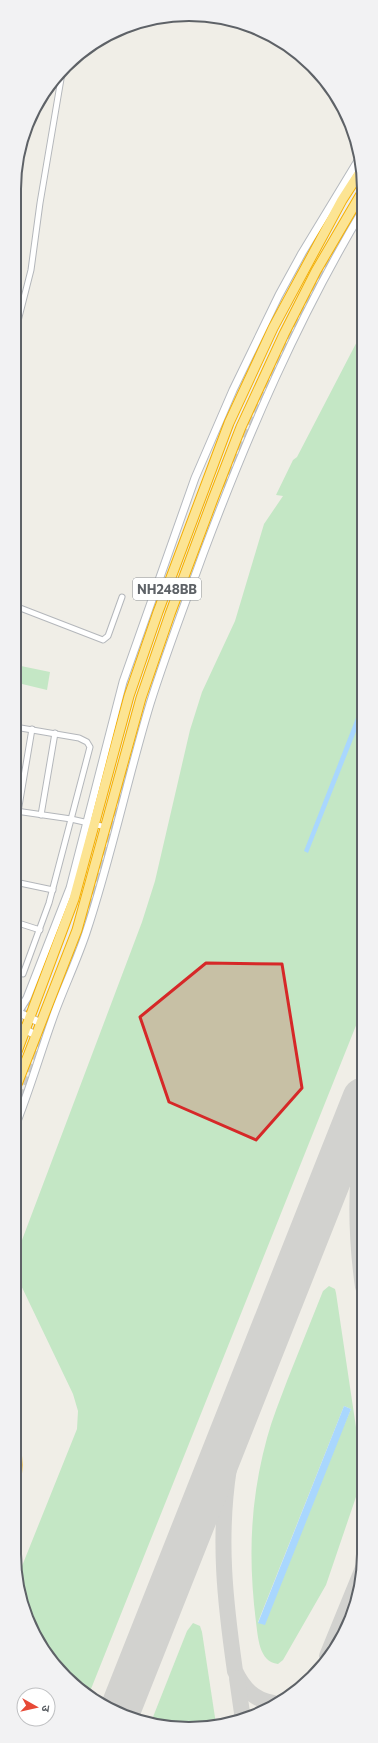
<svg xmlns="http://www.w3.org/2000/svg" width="378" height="1743" font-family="Commissioner,'Noto Sans Devanagari',sans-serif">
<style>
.green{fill:#c4e7c5;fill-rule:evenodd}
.water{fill:#a9d7fe}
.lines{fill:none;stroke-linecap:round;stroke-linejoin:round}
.taxiway{stroke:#d2d2cf;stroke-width:16}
.runway{stroke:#d2d2cf;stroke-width:41}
.highway-tunnel{stroke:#cccbc7;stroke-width:9;stroke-dasharray:9 4.5;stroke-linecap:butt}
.street-casing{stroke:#b4b7bb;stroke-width:7}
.secondary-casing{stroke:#b5b9be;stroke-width:9}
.highway-casing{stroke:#f4af03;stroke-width:11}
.street{stroke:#fff;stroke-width:5}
.secondary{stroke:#fff;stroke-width:7}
.highway{stroke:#fce493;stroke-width:9}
.marked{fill:#d62828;fill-opacity:0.2;stroke:#d62828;stroke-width:3;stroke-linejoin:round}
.labels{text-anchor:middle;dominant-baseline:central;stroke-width:3;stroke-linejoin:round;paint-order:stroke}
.shield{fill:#fff;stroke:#8e9195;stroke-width:1}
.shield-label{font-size:13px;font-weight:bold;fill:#5e6267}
.rim{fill:none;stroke:#5e6267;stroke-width:2}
</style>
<rect width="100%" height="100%" fill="#f0eee7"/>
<g class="green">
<path d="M363,330V1008L89,1694L65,1678L27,1621L18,1576L77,1429L78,1411L73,1394L18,1279L15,1265L19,1248L142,922L155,881L190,730L202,692L235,621L264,524L283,496L276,495L293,460L297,457Z"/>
<path d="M21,666L50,672L47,690L18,683Z"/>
<path d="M329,1286L335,1289L336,1293L361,1461L360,1480L358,1491L326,1585L283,1660L278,1664C259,1662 258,1637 256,1622C248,1558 250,1500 267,1438C272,1419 280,1400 287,1381C299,1351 311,1321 323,1291ZM344,1406L351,1409L259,1623L258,1622Z"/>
<path d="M193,1623L200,1626L202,1632L216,1724L178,1729L151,1722L187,1631Z"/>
</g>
<g class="water">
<path d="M363,700V714L308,853L304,851Z"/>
<path d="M344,1406L351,1409L265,1625L258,1623Z"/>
</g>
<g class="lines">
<g class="taxiway">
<path d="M363,1287C356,1237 355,1186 363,1136"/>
<path d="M258,1362C247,1397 235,1432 229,1468C218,1538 225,1601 235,1671C243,1688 254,1700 273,1703"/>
<path d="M327,1656L363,1568"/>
<path d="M237,1678L243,1720"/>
</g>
<path class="runway" d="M119,1713L363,1098"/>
<g class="highway-tunnel">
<path d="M225,488L246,430L289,336L352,218"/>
<path d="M15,1044L60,923"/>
<path d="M14,1110L89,908L129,767"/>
</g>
<defs>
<g id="street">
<path d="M15,333L31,270L40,203L62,73"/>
<path d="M15,606L103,640L108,636L122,597"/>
<path d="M15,727L79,738L87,742L90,747L49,903L23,974"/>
<path d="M16,811L71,819L106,827"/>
<path d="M41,815L55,733"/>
<path d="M15,830L32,729"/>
<path d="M15,882L53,890"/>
<path d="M15,897L16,882"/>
<path d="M15,922L40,930"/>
</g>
<g id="secondary">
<path d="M15,1011L41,1023"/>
<path d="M15,1017L27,998L70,888L123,682L195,478L233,390L279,295L302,253L359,159"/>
<path d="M15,1025L36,1035"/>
<path d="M14,1129C30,1090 41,1050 55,1012C65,985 77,960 86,933C111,858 127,780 150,704C166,653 185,604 203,554C248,434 298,318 364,208"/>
</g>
<g id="highway">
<path d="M15,1057L74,899L129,696L158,612L229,423L273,328L342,200L362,169"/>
<path d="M14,1092L77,930L141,698L170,614L213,499L241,427L284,334L316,271L364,189"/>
<path d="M14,1492C18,1474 18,1456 14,1438"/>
</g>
</defs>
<use href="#street" class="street-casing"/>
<use href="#secondary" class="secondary-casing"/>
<use href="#highway" class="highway-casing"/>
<use href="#street" class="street"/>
<use href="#secondary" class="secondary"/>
<use href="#highway" class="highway"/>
</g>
<path class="marked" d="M206,963L282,964L302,1088L256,1140L169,1102L140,1017Z"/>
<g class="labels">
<rect class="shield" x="133" y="578" width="68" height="22" rx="3"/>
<g class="shield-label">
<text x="167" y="589">NH248BB</text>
</g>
</g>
<path d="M0 0H378V1743H0ZM189 21H189A168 168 0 0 1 357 189V1554A168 168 0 0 1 189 1722H189A168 168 0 0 1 21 1554V189A168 168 0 0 1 189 21Z" fill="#f2f2f3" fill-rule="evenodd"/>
<path class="rim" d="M189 21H189A168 168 0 0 1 357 189V1554A168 168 0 0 1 189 1722H189A168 168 0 0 1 21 1554V189A168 168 0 0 1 189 21Z"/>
<g transform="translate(36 1707) rotate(98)"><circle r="19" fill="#ffffff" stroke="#bfc0c2"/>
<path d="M0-3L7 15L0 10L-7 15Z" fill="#e74936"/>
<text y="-6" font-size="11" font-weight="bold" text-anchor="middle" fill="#5e6267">उ</text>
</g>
</svg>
